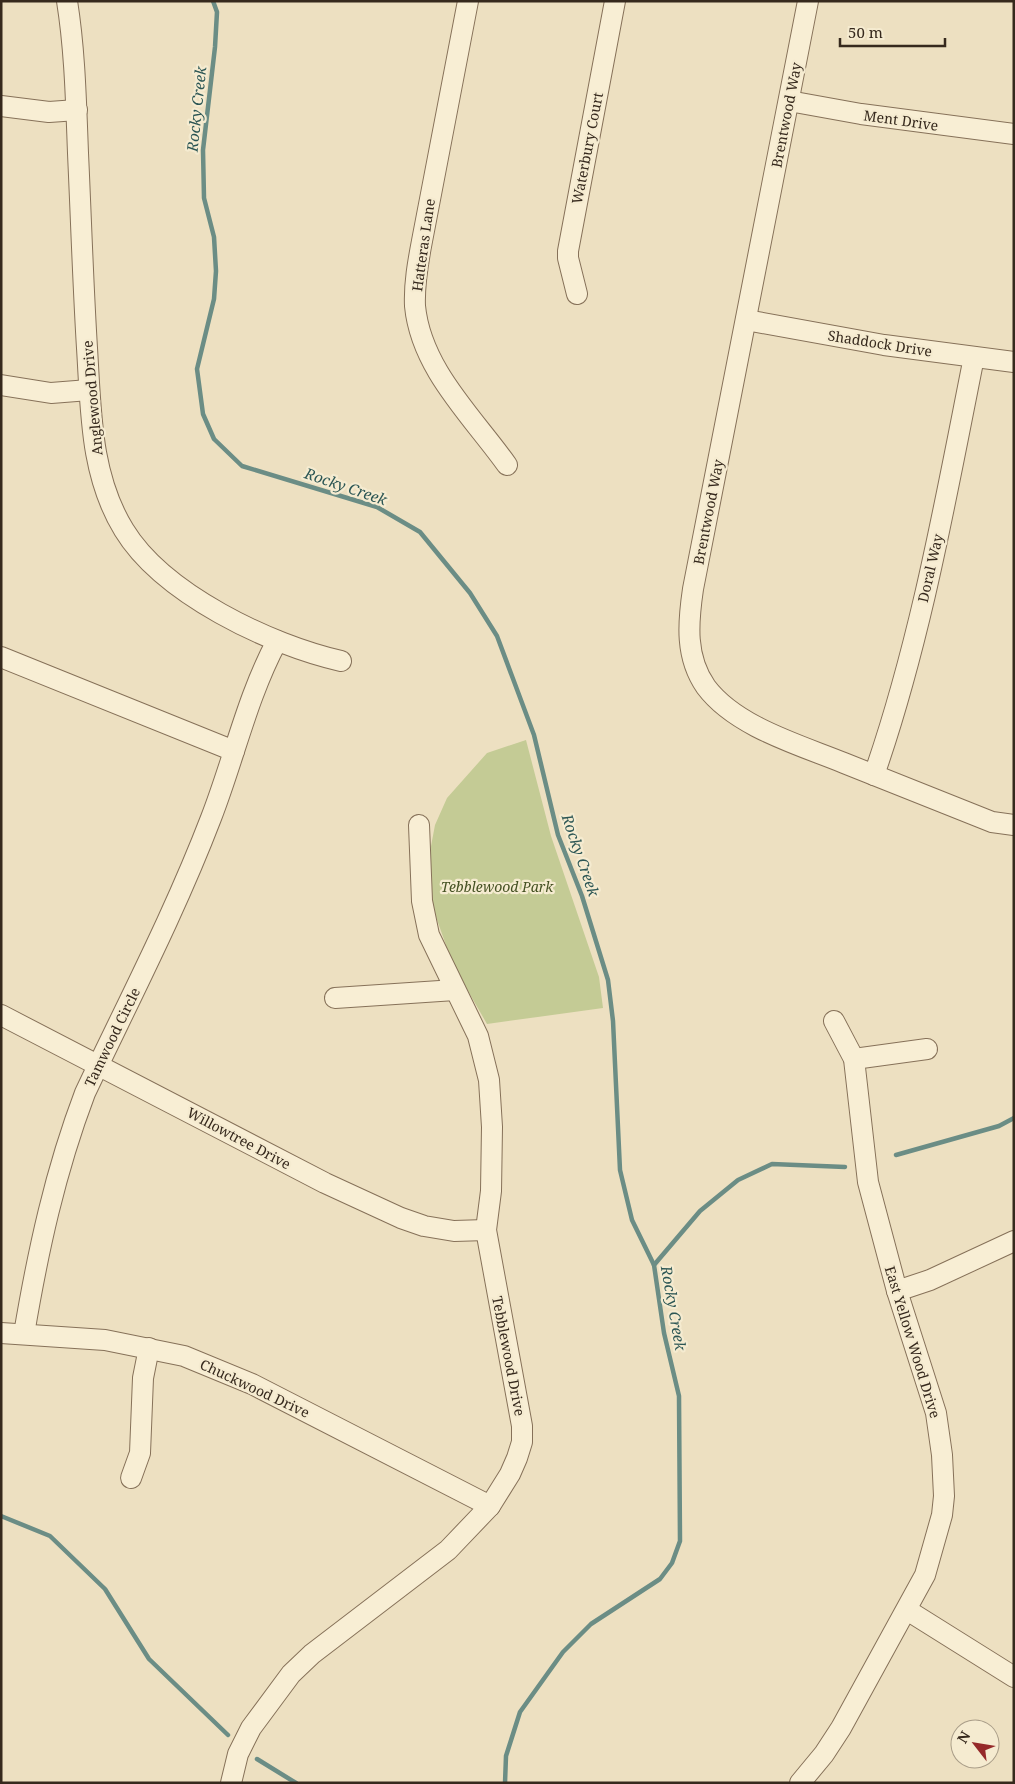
<svg xmlns="http://www.w3.org/2000/svg" width="1015" height="1784" font-family="'Noto Serif',serif">
<style>
.green{fill:#c4cb95}
.lines{fill:none;stroke-linecap:round;stroke-linejoin:round}
.stream{stroke:#6b8d85;stroke-width:4.5}
.minor-casing{stroke:#867159;stroke-width:22}
.minor{stroke:#f8eed4;stroke-width:20}
.labels{text-anchor:middle;dominant-baseline:central;stroke-width:4.5;stroke-linejoin:round;paint-order:stroke}
.street-label{font-size:14px;fill:#36291d;stroke:#f5ebd0}
.park-label{font-size:14px;font-style:italic;fill:#465224;stroke:#f5ebd0}
.water-label{font-size:15px;font-style:italic;fill:#2c5654;stroke:#f5ebd0}
</style>
<rect width="100%" height="100%" fill="#ede0c1"/>
<path class="green" d="M526,740L551,836L599,977L603,1008L487,1024L453,965L430,900L428,862L435,825L447,798L487,753Z"/>
<g class="lines">
<g class="stream">
<path d="M213,1L217,12L215,47L203,150L204,198L214,237L216,271L214,299L197,369L203,414L214,439L242,466L377,507L420,532L470,593L497,636L534,735L558,835L582,896L608,980L613,1021L620,1170L632,1220L654,1265L664,1333L679,1396L680,1541L672,1563L660,1579L591,1624L563,1652L520,1712L506,1756L505,1783"/>
<path d="M896,1155L999,1126L1014,1118"/>
<path d="M654,1265L700,1211L738,1180L772,1164L845,1167"/>
<path d="M1,1516L50,1536L105,1589L149,1659L228,1735"/>
<path d="M257,1759L296,1783"/>
</g>
<defs>
<g id="minor">
<path d="M67,1C75,51 76,102 78,153C81,218 83,283 87,348C91,410 90,475 124,530C163,594 270,645 341,661"/>
<path d="M468,1L422,241C418,262 414,284 415,306C421,369 473,417 507,465"/>
<path d="M808,1L693,589C688,623 685,657 706,687C736,727 800,745 844,763C893,783 943,802 992,822L1014,825"/>
<path d="M789,101L861,114L1014,134"/>
<path d="M1,106L49,112L77,110"/>
<path d="M577,294L568,258V251L615,1"/>
<path d="M746,320L884,345L1014,362"/>
<path d="M1,385L51,393L89,390"/>
<path d="M1,657L234,751"/>
<path d="M874,775C921,640 946,497 974,357"/>
<path d="M335,998L455,990"/>
<path d="M1,1015L325,1183L401,1218L424,1226L454,1231L486,1230"/>
<path d="M854,1059L927,1049"/>
<path d="M897,1291L930,1280L1014,1241"/>
<path d="M1,1333L105,1340L184,1356L252,1384L490,1506"/>
<path d="M24,1334C38,1251 55,1172 85,1093C128,1002 175,912 211,818C234,759 247,697 277,641"/>
<path d="M131,1478L140,1453L143,1378L149,1348"/>
<path d="M907,1610L1014,1677"/>
<path d="M231,1783L238,1754L251,1728L291,1674L312,1654L448,1550L490,1506L510,1474L517,1458L522,1442V1426L486,1230L491,1191L492,1127L489,1080L478,1036L429,935L422,901L419,825"/>
<path d="M800,1783L824,1754L841,1728L925,1575L942,1515L944,1496L942,1455L936,1413L897,1291L868,1182L854,1059L834,1021"/>
</g>
</defs>
<use href="#minor" class="minor-casing"/>
<use href="#minor" class="minor"/>
</g>
<g class="labels">
<g class="street-label">
<text transform="translate(786 115) rotate(-79)">Brentwood Way</text>
<text transform="translate(901 120) rotate(8)">Ment Drive</text>
<text transform="translate(587 148) rotate(-79)">Waterbury Court</text>
<text transform="translate(423 245) rotate(-82)">Hatteras Lane</text>
<text transform="translate(880 343) rotate(9)">Shaddock Drive</text>
<text transform="translate(92 398) rotate(-95)">Anglewood Drive</text>
<text transform="translate(708 512) rotate(-79)">Brentwood Way</text>
<text transform="translate(930 568) rotate(-77)">Doral Way</text>
<text transform="translate(112 1037) rotate(-64)">Tamwood Circle</text>
<text transform="translate(239 1138) rotate(28)">Willowtree Drive</text>
<text transform="translate(913 1342) rotate(73)">East Yellow Wood Drive</text>
<text transform="translate(509 1356) rotate(79)">Tebblewood Drive</text>
<text transform="translate(255 1388) rotate(25)">Chuckwood Drive</text>
</g>
<g class="park-label">
<text x="497" y="886">Tebblewood Park</text>
</g>
<g class="water-label">
<text transform="translate(196 109) rotate(-84)">Rocky Creek</text>
<text transform="translate(346 486) rotate(19)">Rocky Creek</text>
<text transform="translate(581 855) rotate(71)">Rocky Creek</text>
<text transform="translate(674 1308) rotate(80)">Rocky Creek</text>
</g>
</g>
<rect width="1015" height="1784" fill="none" stroke="#36291d" stroke-width="5"/>
<g transform="translate(975 1744) rotate(301)"><circle r="24" fill="#f5ebd0" stroke="#a99d88"/>
<path d="M0-4L9 19L0 12L-9 19Z" fill="#952929"/>
<text y="-8" font-size="14" font-weight="bold" text-anchor="middle" fill="#36291d">N</text>
</g>
<path d="M840 38v8h105v-8" fill="none" stroke="#36291d" stroke-width="2.5"/>
<text x="848" y="38" font-size="15" fill="#36291d" stroke="#f5ebd0" stroke-width="4" paint-order="stroke">50 m</text>
</svg>
